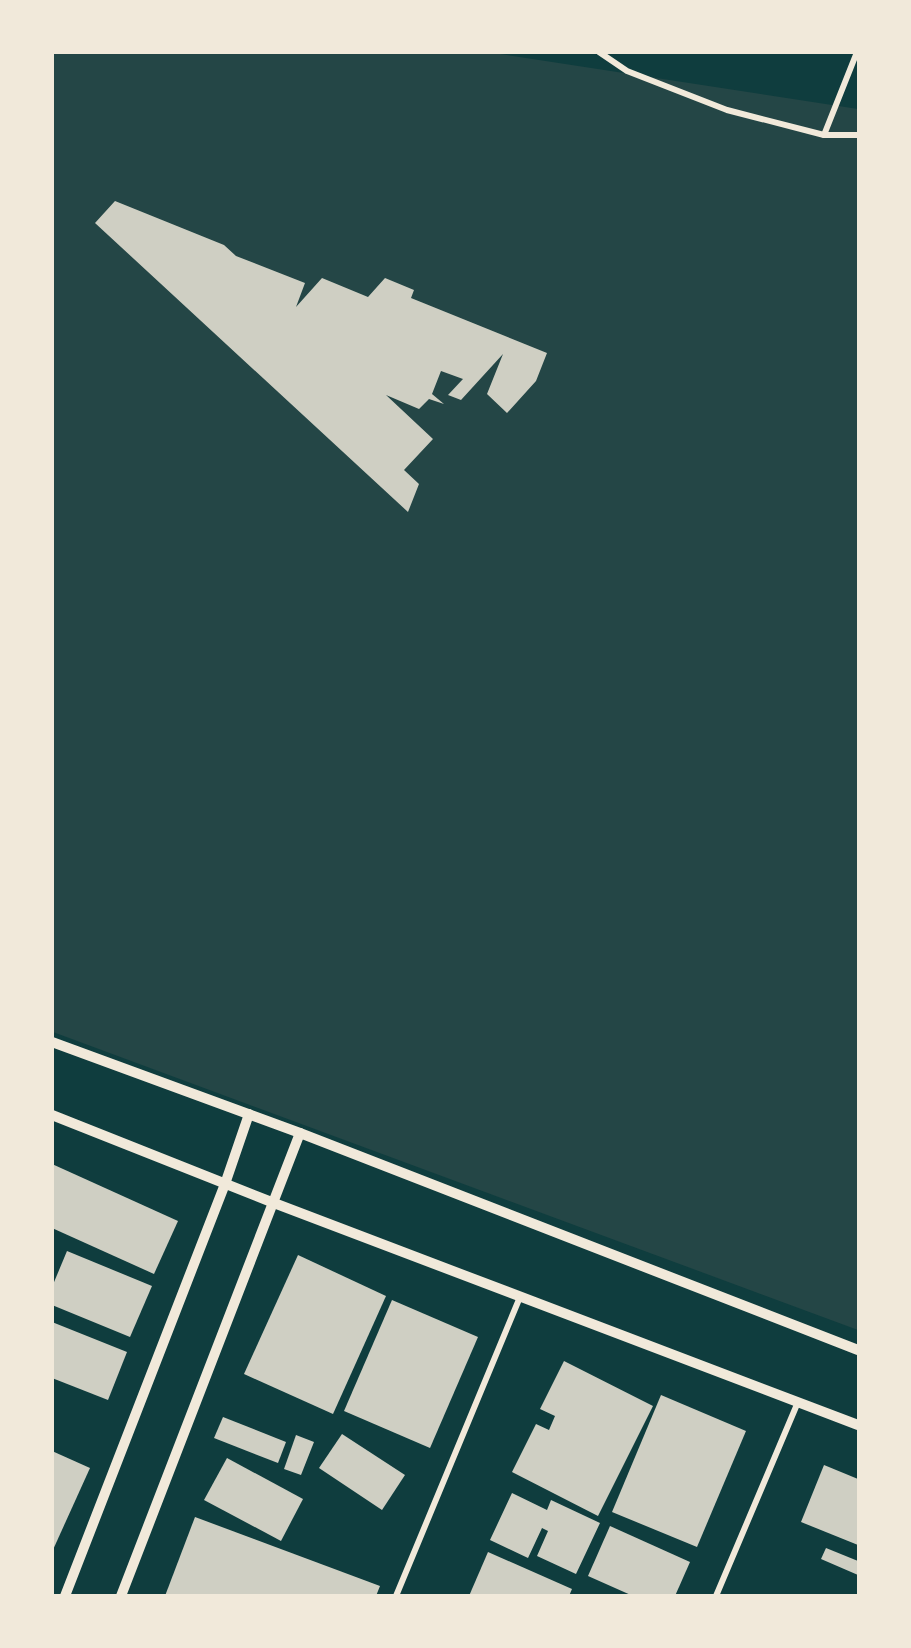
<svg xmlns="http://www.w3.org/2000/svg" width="911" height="1648" font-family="Lato,sans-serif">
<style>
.green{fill:#244646}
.building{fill:#cfcfc3}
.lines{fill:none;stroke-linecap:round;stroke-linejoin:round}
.minor{stroke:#f1e9da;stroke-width:6}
.tertiary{stroke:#f1e9da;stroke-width:10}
</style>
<rect width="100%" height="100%" fill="#0f3d3e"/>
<path class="green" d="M52,53H494L858,109V1330L53,1032Z"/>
<g class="building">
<path d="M115,201L224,245L236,256L305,283L296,307L322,278L368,297L385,278L414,290L411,298L547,353L536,381L507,413L487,394L503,354L461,400L448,395L463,379L441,371L432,394L444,404L429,399L419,409L386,395L433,439L404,470L419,484L408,512L95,223Z"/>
<path d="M52,1164L178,1221L154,1274L52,1228Z"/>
<path d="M67,1251L152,1286L130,1337L52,1305V1287Z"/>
<path d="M298,1255L386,1296L333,1414L244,1374Z"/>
<path d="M392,1300L478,1337L430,1448L344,1411Z"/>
<path d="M52,1322L127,1352L108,1400L52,1378Z"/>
<path d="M564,1361L653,1406L598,1516L512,1472L536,1424L549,1430L555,1416L540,1409Z"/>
<path d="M661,1395L746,1431L697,1547L612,1512Z"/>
<path d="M223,1417L286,1442L278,1463L214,1438Z"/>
<path d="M342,1434L405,1475L382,1510L319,1468Z"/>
<path d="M296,1435L314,1442L301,1475L284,1469Z"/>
<path d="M52,1451L90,1468L52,1552Z"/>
<path d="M227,1458L303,1499L281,1541L204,1500Z"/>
<path d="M824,1465L858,1479V1545L801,1522Z"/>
<path d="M512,1493L547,1510L551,1500L600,1523L576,1574L537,1556L548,1531L542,1528L528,1558L490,1540Z"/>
<path d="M195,1517L380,1586L376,1596H165Z"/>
<path d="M610,1526L690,1562L675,1596H633L588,1576Z"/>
<path d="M826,1548L858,1561V1575L821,1559Z"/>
<path d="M488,1552L572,1589L569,1596H469Z"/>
</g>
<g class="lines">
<g class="minor">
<path d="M599,52L627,71L727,110L824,135H858"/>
<path d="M824,135L857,52"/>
<path d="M396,1596L520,1297"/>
<path d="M716,1596L798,1402"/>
</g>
<g class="tertiary">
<path d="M52,1042L300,1133L858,1350"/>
<path d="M52,1115L274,1203L858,1425"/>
<path d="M65,1596L225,1184L249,1114"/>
<path d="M121,1596L300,1133"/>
</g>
</g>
<rect width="911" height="1648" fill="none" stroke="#f1e9da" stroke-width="108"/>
</svg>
